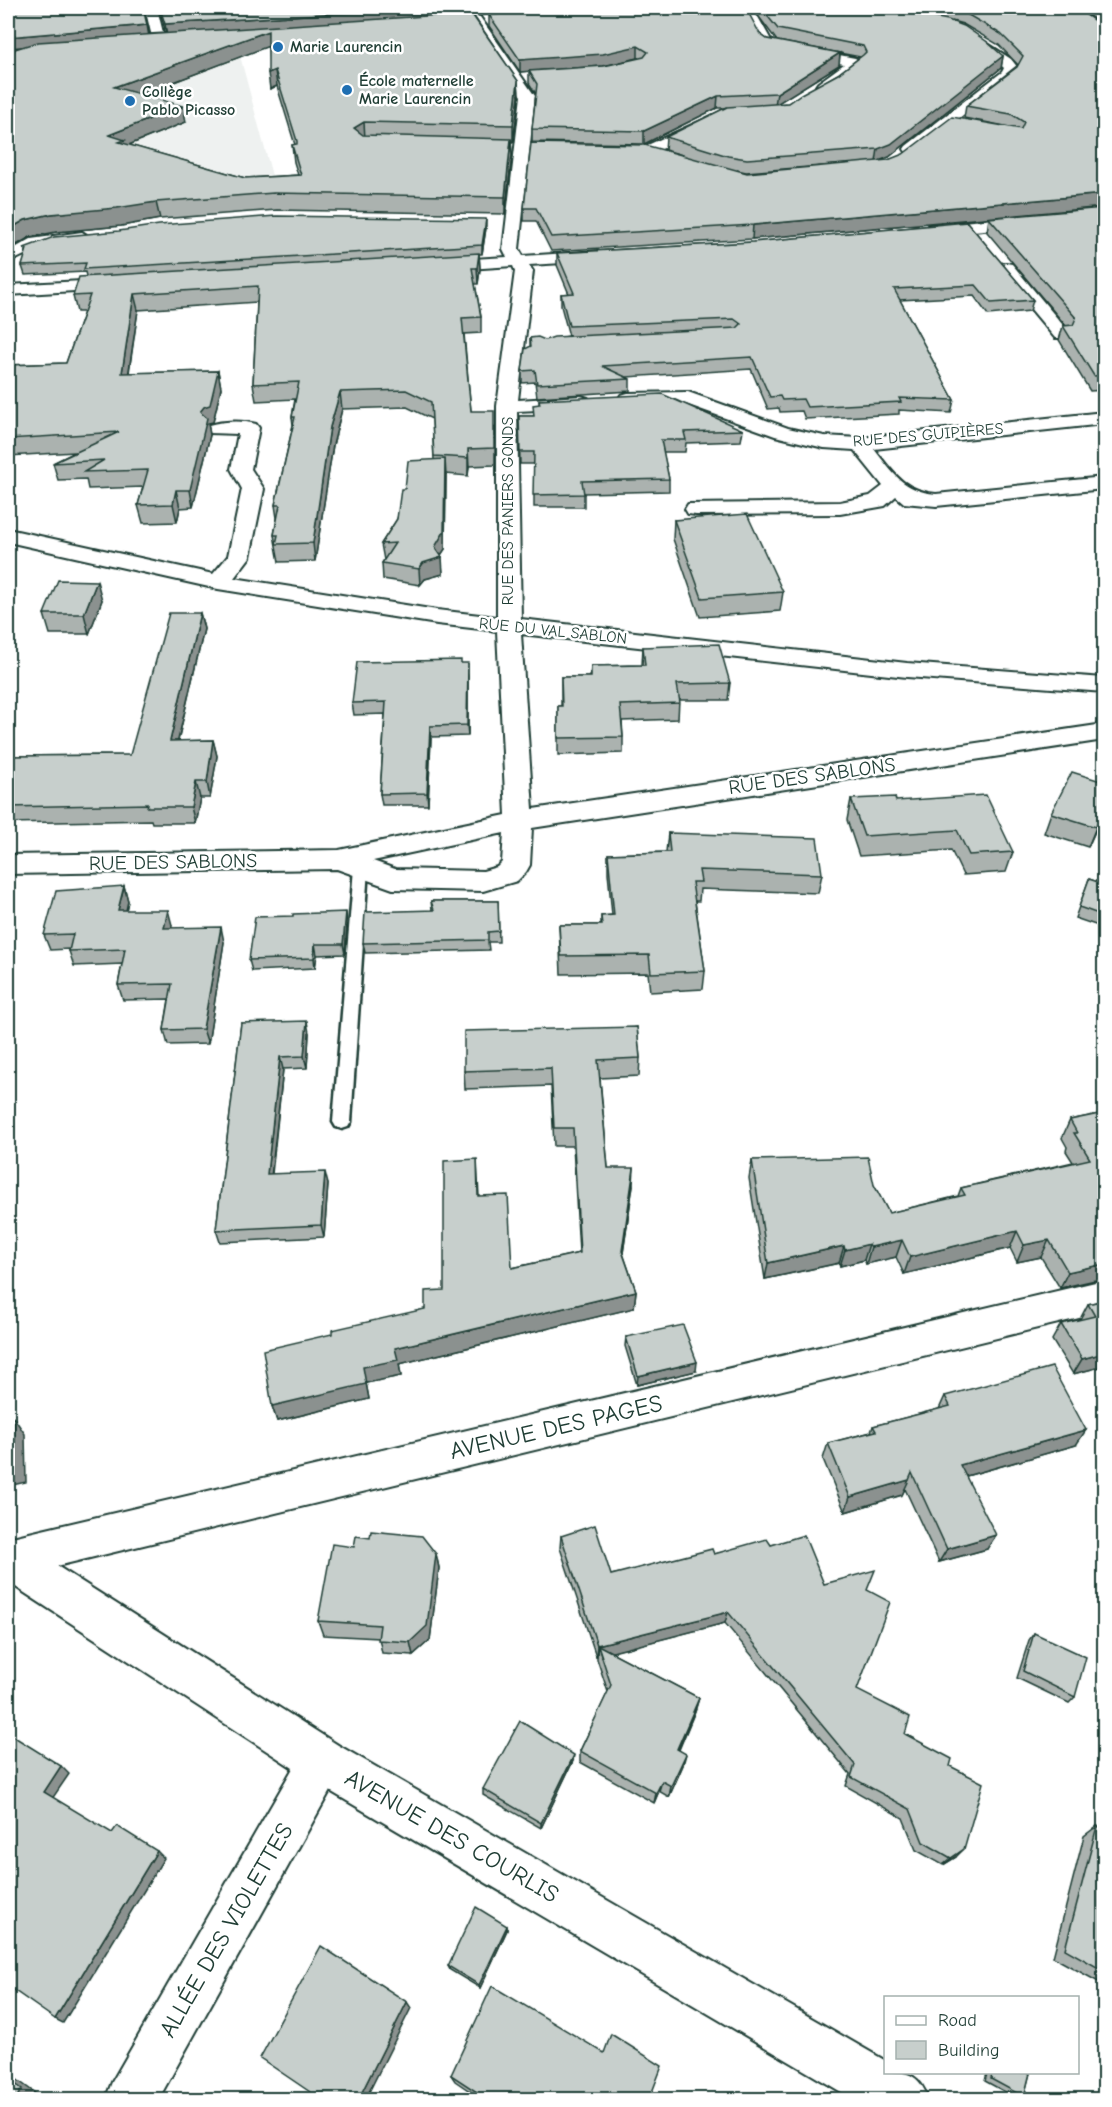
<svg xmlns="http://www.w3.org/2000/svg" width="1112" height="2107" font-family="'Comic Neue',sans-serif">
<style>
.built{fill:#eef1f0}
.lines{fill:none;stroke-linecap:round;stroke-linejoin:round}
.service-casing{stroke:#1f3d34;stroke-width:5}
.minor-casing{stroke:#1f3d34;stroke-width:4}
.service{fill:#fff;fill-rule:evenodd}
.minor{fill:#fff;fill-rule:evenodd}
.wall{fill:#abb2af;stroke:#1f3d34;stroke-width:1.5;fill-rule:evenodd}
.shaded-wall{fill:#8b918f;stroke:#1f3d34;stroke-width:1.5}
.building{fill:#c7cfcc;stroke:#1f3d34;stroke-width:1.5;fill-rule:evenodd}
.poi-dot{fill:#1f6fb2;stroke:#fff;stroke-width:2}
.labels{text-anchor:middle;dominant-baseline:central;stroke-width:5;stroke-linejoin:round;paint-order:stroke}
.far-poi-label{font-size:16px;font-weight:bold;fill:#1f3d34;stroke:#fff;text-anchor:start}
.far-street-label{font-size:16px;fill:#1f3d34;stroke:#fff}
.street-label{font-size:20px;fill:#1f3d34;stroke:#fff}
.near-street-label{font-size:24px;fill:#1f3d34;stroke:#fff}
</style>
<rect width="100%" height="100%" fill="#fff"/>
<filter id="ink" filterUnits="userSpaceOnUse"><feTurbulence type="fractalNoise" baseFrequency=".0167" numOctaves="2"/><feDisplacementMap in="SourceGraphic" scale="12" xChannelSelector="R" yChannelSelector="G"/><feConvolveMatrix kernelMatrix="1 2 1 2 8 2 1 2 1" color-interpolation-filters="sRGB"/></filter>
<g filter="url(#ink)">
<path class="built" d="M236,41L274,183L8,200V77Z"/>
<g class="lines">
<defs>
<path id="service" d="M361,863L368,868L351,1122L348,1127L342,1129L336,1127L333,1122L354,868Z"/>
<g id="minor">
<path d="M145,8H157L165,41L164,44H154L153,41Z"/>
<path d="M733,8H746L758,17L771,40L776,43L855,58L862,62L828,89H818L816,86L818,83L844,64L767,49L761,45L749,22Z"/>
<path d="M476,16L480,17L535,96L519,249L523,256L598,251L606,256L598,261L529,265L533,271L518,400L581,396L588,398L591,402L588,406L581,408L517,411L521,619L907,663L1104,678V692L907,677L521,634L533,809L1104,724V740L532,828L530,865L526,872L517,881L483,891L393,889L337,869L8,874V855L339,850L506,815L497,631L437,624L218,589L8,542V529L213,574L228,556L242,489L231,469L238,434L209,433L206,429L209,425C223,421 242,420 256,424L259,428L251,469L264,489L250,557L234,578L437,610L497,617V406L515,271L513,266L438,271L432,270L430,266L432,262L438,261L507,257L503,249L521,96L470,20ZM504,833L502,862L497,867L483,871L395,869L373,861Z"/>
<path d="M968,31L1011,59L1018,68L1015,74L916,152H906L904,149L906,146L1002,72L1004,68L1001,65L964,38L962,35L964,32Z"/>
<path d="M705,119L712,123L710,126L651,154H641L639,151L641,148Z"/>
<path d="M1104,209V219L929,235L921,230L929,225Z"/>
<path d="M82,232L90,237L88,240L41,247L8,263V252L31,239Z"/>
<path d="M1006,263L1012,264L1067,330L1070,334L1067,338H1055L1000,272L997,268L1000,264Z"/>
<path d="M119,279L125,280L128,284L125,288L8,295V285Z"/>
<path d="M688,392L788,428L824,436L860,438L1104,412V424L874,449C893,473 903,491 936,494L1104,477V489L936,506L904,503L896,496L885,506L840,514L696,515L688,514L685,509L688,504L840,502L870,496L883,486L854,450L824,448L775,436L686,404L628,405L621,403L618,399L621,395L628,393Z"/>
<path d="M1104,1280V1312L57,1566L338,1745L886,2061V2072C911,2072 919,2075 929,2100H855L330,1791L158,2100H105L112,2082L293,1768L8,1582V1538Z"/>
</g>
</defs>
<use href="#service" class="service-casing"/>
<use href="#minor" class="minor-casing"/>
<use href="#service" class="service"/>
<use href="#minor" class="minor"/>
</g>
<g class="wall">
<path d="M8,8H144L149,34L166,33L159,8H587L473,15L518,81L519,97L513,142H511L512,155L505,214L277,210L160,219L121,226L56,232L30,237L8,250V160L9,156H8V55L13,53L21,47L8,48ZM268,46L270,89L277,86L295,145H292L294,162L298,175L245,178L129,145L186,122L140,95Z"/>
<path d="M745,8H889L891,9L931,17L893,8H1076L1102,26H1104V207L752,239L551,251L536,221H524V208L683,155L665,150L666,137L725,108H717L644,144L532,142V129L536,94L529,83V71L520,72L489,26V15L760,34L767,39L840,53L839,65L776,104L788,103L838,74L860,57L777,41L757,14ZM952,21L963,24L999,45L1018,65L966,106L964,118L1010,127L888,160L878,161L889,157L1001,68L1003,56ZM638,58L639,59L604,66L529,71L603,66ZM846,164L747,173L737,170L746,172Z"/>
<path d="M1078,8H1104V26Z"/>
<path d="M1104,208V390L1090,391L1059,340L1063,326H1066L987,232L989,218Z"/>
<path d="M967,222L1033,300L1030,311L988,315L974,296L900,300L954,400L951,413L899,410V414L805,419L802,411L780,412L779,408L768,409L751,369L626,377L630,379V391L537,397L535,382L522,383V371L530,347V338L545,340L569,336L561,306V294H569L557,265V253L753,242Z"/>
<path d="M486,228L482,254H479L480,269L478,284H475L481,317V333L464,334L471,411L495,428V465L469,466L468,476L446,474L445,549L441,555L443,574L425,579L420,585L383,579L382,563L384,560L381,544L397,519L405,489L434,460L432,419L407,407L342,409L333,445L315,561L279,562L274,535L277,518L275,505L293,425L292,417L295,399L256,401L253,384L257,302L138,310L129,373L218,371L221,388L213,422L208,423L210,435L193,507L180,508L177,522L143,523L138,505L143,487L88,489L86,479L58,480L53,463L75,452L8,456V365L66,363L84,312H77L73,296L86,276L85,272L25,275L22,266L26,255L24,248Z"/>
<path d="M539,400L743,430L741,441L686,443L685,452H663L669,479V491L584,493V507H534V464H520L519,416H534L539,404Z"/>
<path d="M674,520L783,592L780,611L700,617L673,539Z"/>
<path d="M102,600L89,634H50L44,614Z"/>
<path d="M200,613L204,629L178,741L213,740L217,756L210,798H200L195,823H152L151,820L10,823L8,818V756L130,755Z"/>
<path d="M643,647L730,683L728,700H679L678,719L622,721L623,737V753L558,755V706H561V677H590L591,666L642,665Z"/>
<path d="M461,663L468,675V736L431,737L428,805H382L380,794L385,714L354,715L352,703Z"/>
<path d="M851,799L896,801L1013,852L1006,872L963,875L951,850L859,856L847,820Z"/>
<path d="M1104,811L1088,847L1044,833L1051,813Z"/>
<path d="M668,833L822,874L818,893L700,889L699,901H695L705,971L703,989L650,992L648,973L561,974L559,925H601V916L612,915L608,873V854L666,852Z"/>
<path d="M1089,879L1104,884V928L1075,918Z"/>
<path d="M124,886L128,901L126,910L172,925L171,928L224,942L208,1044L168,1045L164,1030L169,999L123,1000L118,985L122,964L74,966L69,951V949L50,950L44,935Z"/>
<path d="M431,901H498L499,942H488L489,950L365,953L363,943L432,910Z"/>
<path d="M293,916L347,923L345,954L317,955L315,968L252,971L249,960Z"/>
<path d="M241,1023L309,1033L307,1068L283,1069L272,1174L328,1184L324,1237L220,1242L216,1230Z"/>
<path d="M637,1027L640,1058L639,1076L600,1078L608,1168L633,1185L623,1253L636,1291L634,1308L399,1364L401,1376L366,1383L369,1399L277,1421L272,1406L332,1334L425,1309L444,1290L477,1159L479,1196L512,1268L579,1253L573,1146H554L551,1086L465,1089L464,1071Z"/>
<path d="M1104,1113V1278L1060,1288L1041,1257L1017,1262L1010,1248L904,1274L896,1257L866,1264L864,1260L840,1266L839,1263L765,1279L749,1178L752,1160L874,1185L889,1213L958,1196L961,1188L1073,1162L1066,1151L1067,1147L1062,1138L1070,1120Z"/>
<path d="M1104,1300V1366L1073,1374L1052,1340L1061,1324L1080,1319L1088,1304Z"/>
<path d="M626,1337L696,1371L637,1385L625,1346Z"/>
<path d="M945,1396L1076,1445L966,1476L987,1549L939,1562L905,1489L902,1495L845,1512L823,1459L828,1443L871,1432L873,1426L939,1409Z"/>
<path d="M561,1536L611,1575L714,1554L771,1545L824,1584L867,1590L857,1690L905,1734L950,1766L956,1857L943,1865L916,1850L903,1818L846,1786L850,1774L725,1623L611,1652L699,1698L695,1711L679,1750L683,1765L669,1797L659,1791L654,1803L580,1762V1751L608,1692L597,1659V1656H596L560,1548Z"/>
<path d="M354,1547L436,1554L439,1568L430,1640L413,1655L382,1653L379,1638L323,1635L318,1621Z"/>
<path d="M1034,1633L1075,1697L1069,1703L1017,1678L1029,1640Z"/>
<path d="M1104,1669V1694L1099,1691Z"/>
<path d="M573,1761L541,1828L483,1795V1789Z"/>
<path d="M1097,1826L1104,1829V1985L1053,1957L1084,1836Z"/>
<path d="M507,1926V1930L480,1988L450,1970L448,1966Z"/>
<path d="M987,2073H1030L1024,2097L1018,2099L985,2081Z"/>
<path d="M451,2075L649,2100H483L455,2081Z"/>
</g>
<g class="shaded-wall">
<path d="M418,8H587L167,36L165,24Z"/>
<path d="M147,25L149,37L8,48V37Z"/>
<path d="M268,31L269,46L118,103L114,87Z"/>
<path d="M638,46V58L603,66L520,72V60Z"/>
<path d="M840,53L839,65L775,105L777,93Z"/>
<path d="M1003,56L1001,68L889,157L876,162L878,149Z"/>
<path d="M275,70L277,86L270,89L268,73Z"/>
<path d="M518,81L519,97L513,142V125Z"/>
<path d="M718,96L717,108L644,144V131Z"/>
<path d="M183,106L186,122L126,146L109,135Z"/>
<path d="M364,122L365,139L354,128Z"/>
<path d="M511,139L512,155L505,214V197Z"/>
<path d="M1104,194V207L752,239L753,225Z"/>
<path d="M156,202L160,219L121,226L56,232L30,237L8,250V230L25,220L51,214Z"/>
<path d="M486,219V228L482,254V245Z"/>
<path d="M479,253L480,269L478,284L477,268Z"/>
<path d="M134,294L138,310L126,390L122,373Z"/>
<path d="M218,371L221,388L213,422L208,423L210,435L193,507L190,490L200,412Z"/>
<path d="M340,392L342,409L333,445L315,561L313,543L330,427Z"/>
<path d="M468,449L469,466L468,476Z"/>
<path d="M445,459L446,475L445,549L439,558L442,557L443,574L425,579L420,585L419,569L435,547Z"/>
<path d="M176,490L180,508L177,522L173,504Z"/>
<path d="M97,581L102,600L89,634L84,614Z"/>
<path d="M200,613L204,629L174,757L170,741Z"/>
<path d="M468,663V736L467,725Z"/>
<path d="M430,726L431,737L428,805L427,793Z"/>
<path d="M213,740L217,756L210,798L207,782Z"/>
<path d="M196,782L200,798L195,823L191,807Z"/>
<path d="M1104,808V811L1088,847L1096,827Z"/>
<path d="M124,886L128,901L123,925L118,910Z"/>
<path d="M168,910L172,925L169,943L164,928Z"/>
<path d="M346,912L347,923L345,954L343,944Z"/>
<path d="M221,927L224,942L208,1044L203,1029Z"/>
<path d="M315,944L317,955L315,968L314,958Z"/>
<path d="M307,1021L309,1033L307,1068L304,1056Z"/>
<path d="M280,1057L283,1069L270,1186L267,1174Z"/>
<path d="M634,1168L633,1185L621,1267L622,1251Z"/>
<path d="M325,1172L328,1184L324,1237L321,1225Z"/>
<path d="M1017,1231L1010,1248L904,1274L910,1257Z"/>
<path d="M902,1240L896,1257L866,1264L871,1247Z"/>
<path d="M1049,1240L1041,1257L1017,1262L1024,1245Z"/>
<path d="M869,1244L864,1260L840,1266L845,1250Z"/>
<path d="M844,1246L839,1263L765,1279L768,1263Z"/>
<path d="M1104,1264V1278L1060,1288L1068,1272Z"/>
<path d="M636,1291L634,1308L399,1364L401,1376L366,1383L369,1399L277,1421L272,1406L363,1367L395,1348Z"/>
<path d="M1104,1353V1366L1073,1374L1082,1359Z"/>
<path d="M697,1362L696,1371L637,1385L638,1376Z"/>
<path d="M14,1418L25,1434L26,1482L8,1486V1468Z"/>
<path d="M1086,1430L1076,1445L952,1480L960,1465Z"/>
<path d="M909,1480L902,1495L845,1512L850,1497Z"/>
<path d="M996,1535L987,1549L939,1562L947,1549Z"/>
<path d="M436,1554L439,1568L430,1640L413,1655L410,1642Z"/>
<path d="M728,1612L725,1623L601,1655L598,1645L597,1656H596L597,1645Z"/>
<path d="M699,1698L695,1711L674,1760L677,1749Z"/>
<path d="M686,1754L683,1765L669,1797L671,1786Z"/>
<path d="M574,1755L573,1761L541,1828V1823Z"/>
<path d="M61,1766L69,1774L52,1799L44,1792Z"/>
<path d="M662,1781L659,1791L654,1803L656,1793Z"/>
<path d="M964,1849L956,1857L943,1865L951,1858Z"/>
<path d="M157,1851L164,1858L63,2023L55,2019Z"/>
<path d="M507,1926V1930L480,1988L479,1985Z"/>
<path d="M407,2002L411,2008L365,2100H358Z"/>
<path d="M8,2073L35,2093L31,2100H15L8,2079Z"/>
</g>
<g class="building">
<path d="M8,8H143L147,25L8,37Z"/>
<path d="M160,8H418L165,24Z"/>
<path d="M594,8H743L748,12L760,34L767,39L840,53L777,93L718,96L644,131L532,129L537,84L529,71L604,66L644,57L648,52L638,46L603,54L520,60L489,15Z"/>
<path d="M761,8H889L891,9L948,20L964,26L986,41L1003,56L891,144L878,149L747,159L728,156L666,137L727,107L788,103L801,94L838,74L863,55L866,52L863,46L778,29Z"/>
<path d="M943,8H1076L1102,26H1104V194L753,225L551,237L536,208H524L531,143L645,145L747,173L888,160L903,154L952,117L1021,129L1024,122L1011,114L966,106L1017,67L1023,56L1001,34L965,13Z"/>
<path d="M1097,8H1104V13Z"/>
<path d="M471,13L518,81L513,125L364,122L354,128L363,135L511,139L505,197L274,193L156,202L117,208L51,214L25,220L8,230V160L12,142L8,141V55L13,53L15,49L38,42ZM268,31V73L275,70L297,141V144L292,145L301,175L245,178L119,142L125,140L109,135L183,106L114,87Z"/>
<path d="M1104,208V375L1094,376L1063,326L1073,325L1076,318L989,218Z"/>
<path d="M276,216L486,219L482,245L84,269L86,263L22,266L27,249L24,248L54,237L119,231L159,225Z"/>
<path d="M967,222L1033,300L991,303L976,285L894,289L954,400L899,398L901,402L807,407L803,399L782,400L780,396L770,397L752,357L602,366L630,379L537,384L535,370L522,371L525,349L531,346L530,338L538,337L545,340L554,337L737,328L741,324L734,319L569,326L561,294L574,293L557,253L753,242Z"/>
<path d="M479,253L477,268H472L481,317L462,318L471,411H494V448L468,449V458L434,456L431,402L406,390L340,392L330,427L313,543L276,544L278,535H274L280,505H275L295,417H292L299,382L253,384L258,286L134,294L122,373L218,371L210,405L204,407L200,412L207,418L190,490H176L173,504L138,505L148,470L84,472L104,460L53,463L119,432L8,439V365L66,363L90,295L73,296L79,277Z"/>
<path d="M662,394L743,430L684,432L686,440H661L669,479L582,481L584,494L533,495L534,452H520L519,416H534L533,405L540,404L539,400Z"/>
<path d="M445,459L444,532L435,547L442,557L423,563L419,569L382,563L395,543L381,544L397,519L401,489H405L408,461Z"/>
<path d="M747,514L783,592L702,598L674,520Z"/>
<path d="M58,580L97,581L84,614H44Z"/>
<path d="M169,613H200L170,741L213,740L207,782H196L191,807H147L148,804L8,807V756L130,755Z"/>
<path d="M719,644L730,683L677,684L680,703L620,705L623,737L558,738V706H562L561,677H591V666L645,665L643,647Z"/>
<path d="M461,660V663H468L467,725L430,726L427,793L380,794L386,702L352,703L357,662Z"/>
<path d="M1072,772L1104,782V808L1096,827L1051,813Z"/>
<path d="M986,795L1013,852L969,855L957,830L864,836L851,799L895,797L896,801Z"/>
<path d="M668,833L817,838L822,874L699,870L701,882H692L705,971L651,973L649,955L561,956L559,925H602L601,916L614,915L608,854L670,852Z"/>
<path d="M1089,879L1104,884V916L1079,907Z"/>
<path d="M124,886L118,910H168L164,928L221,927L203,1029L164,1030L172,984L118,985L125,949L69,951L73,934L44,935L56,891Z"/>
<path d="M431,901H498L499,931L488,932V940L363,943L365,912L434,910Z"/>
<path d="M346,912L343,944H315L314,958L249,960L255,917L293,916V914Z"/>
<path d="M307,1021L304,1056L280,1057L267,1174L325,1172L321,1225L216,1230L241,1023Z"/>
<path d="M637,1027L640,1058L598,1060L608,1168H634L622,1251L636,1291L395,1348L398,1360L363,1367L366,1384L272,1406L263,1350L332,1334V1330L425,1309V1291L444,1290V1161L477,1159L478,1196L508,1195L512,1268L580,1253L573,1128H554L551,1068L464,1071V1031Z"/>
<path d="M1104,1113V1264L1068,1272L1049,1240L1024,1245L1017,1231L910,1257L902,1240L871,1247L869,1244L845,1250L844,1246L768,1263L752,1160L868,1157L874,1185L889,1213L965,1195L961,1188L1090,1159L1074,1133H1077L1070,1120Z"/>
<path d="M1104,1300V1353L1082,1359L1061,1324L1095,1316L1088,1304Z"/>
<path d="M683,1325L697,1362L638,1376L626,1337Z"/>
<path d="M1052,1367L1086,1430L960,1465L996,1535L947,1549L912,1473L909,1480L850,1497L828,1443L876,1431L873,1426L950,1406L945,1396Z"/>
<path d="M14,1418L15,1466L8,1468V1419Z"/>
<path d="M595,1525L611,1575L712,1549L714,1554L767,1539L771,1545L804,1535L824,1584L875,1570L867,1590L890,1602L857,1690L910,1717L905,1734L952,1759L950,1766L983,1783L964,1849L951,1858L923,1842L910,1809L851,1777L855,1765L728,1612L597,1645L561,1536Z"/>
<path d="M371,1531L422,1536L436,1554L427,1626L410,1642L378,1640L380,1625L318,1621L332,1544L354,1547L356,1536L370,1538Z"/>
<path d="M1034,1633L1086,1657L1075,1697L1023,1671Z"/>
<path d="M598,1645L699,1698L677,1749L686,1754L671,1786L662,1781L656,1793L580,1751L611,1685Z"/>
<path d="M520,1721L574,1755L541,1823L483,1789Z"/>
<path d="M8,1733L61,1766L44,1792L112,1833L117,1826L157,1851L55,2019L8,1986Z"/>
<path d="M1097,1826L1104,1829V1971L1065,1949Z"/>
<path d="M476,1907L507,1926L479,1985L448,1966Z"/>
<path d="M321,1946L407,2002L358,2100H322L260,2058Z"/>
<path d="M492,1986L604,2053L611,2034L662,2066L649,2100H489L451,2075Z"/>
<path d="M992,2073H1030L1024,2097L991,2079Z"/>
<path d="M8,2079L22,2089L15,2100H8Z"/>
</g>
</g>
<g class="poi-dot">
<circle cx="278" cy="47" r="6"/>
<circle cx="347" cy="90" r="6"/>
<circle cx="130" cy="101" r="6"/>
</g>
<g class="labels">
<g class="far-poi-label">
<text x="290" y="47">Marie Laurencin</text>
<text x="359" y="81">École maternelle<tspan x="359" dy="18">Marie Laurencin</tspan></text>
<text x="142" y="92">Collège<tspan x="142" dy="18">Pablo Picasso</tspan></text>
</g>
<g class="far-street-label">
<text transform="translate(928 435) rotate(-5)">RUE DES GUIPIÈRES</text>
<text transform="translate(508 511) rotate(-90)">RUE DES PANIERS GONDS</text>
<text transform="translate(553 631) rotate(6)">RUE DU VAL SABLON</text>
</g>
<g class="street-label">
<text transform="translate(812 776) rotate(-8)">RUE DES SABLONS</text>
<text transform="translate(173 862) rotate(-1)">RUE DES SABLONS</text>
</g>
<g class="near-street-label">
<text transform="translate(556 1427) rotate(-13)">AVENUE DES PAGES</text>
<text transform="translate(452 1836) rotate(30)">AVENUE DES COURLIS</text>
<text transform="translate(226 1930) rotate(-60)">ALLÉE DES VIOLETTES</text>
</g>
</g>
<rect width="1112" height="2107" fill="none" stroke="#fff" stroke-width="30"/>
<rect x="15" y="15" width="1082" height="2077" fill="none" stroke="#1f3d34" stroke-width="2" filter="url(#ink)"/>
<rect x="884" y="1996" width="195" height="78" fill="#ffffff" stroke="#a5b1ae" stroke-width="1.5"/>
<rect x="896" y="2016" width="30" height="9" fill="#ffffff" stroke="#a5b1ae" stroke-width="1.5"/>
<text x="938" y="2026" font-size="18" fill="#1f3d34">Road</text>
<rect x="896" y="2041" width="30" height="18" fill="#c7cfcc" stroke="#a5b1ae" stroke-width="1.5"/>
<text x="938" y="2056" font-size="18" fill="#1f3d34">Building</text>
</svg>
